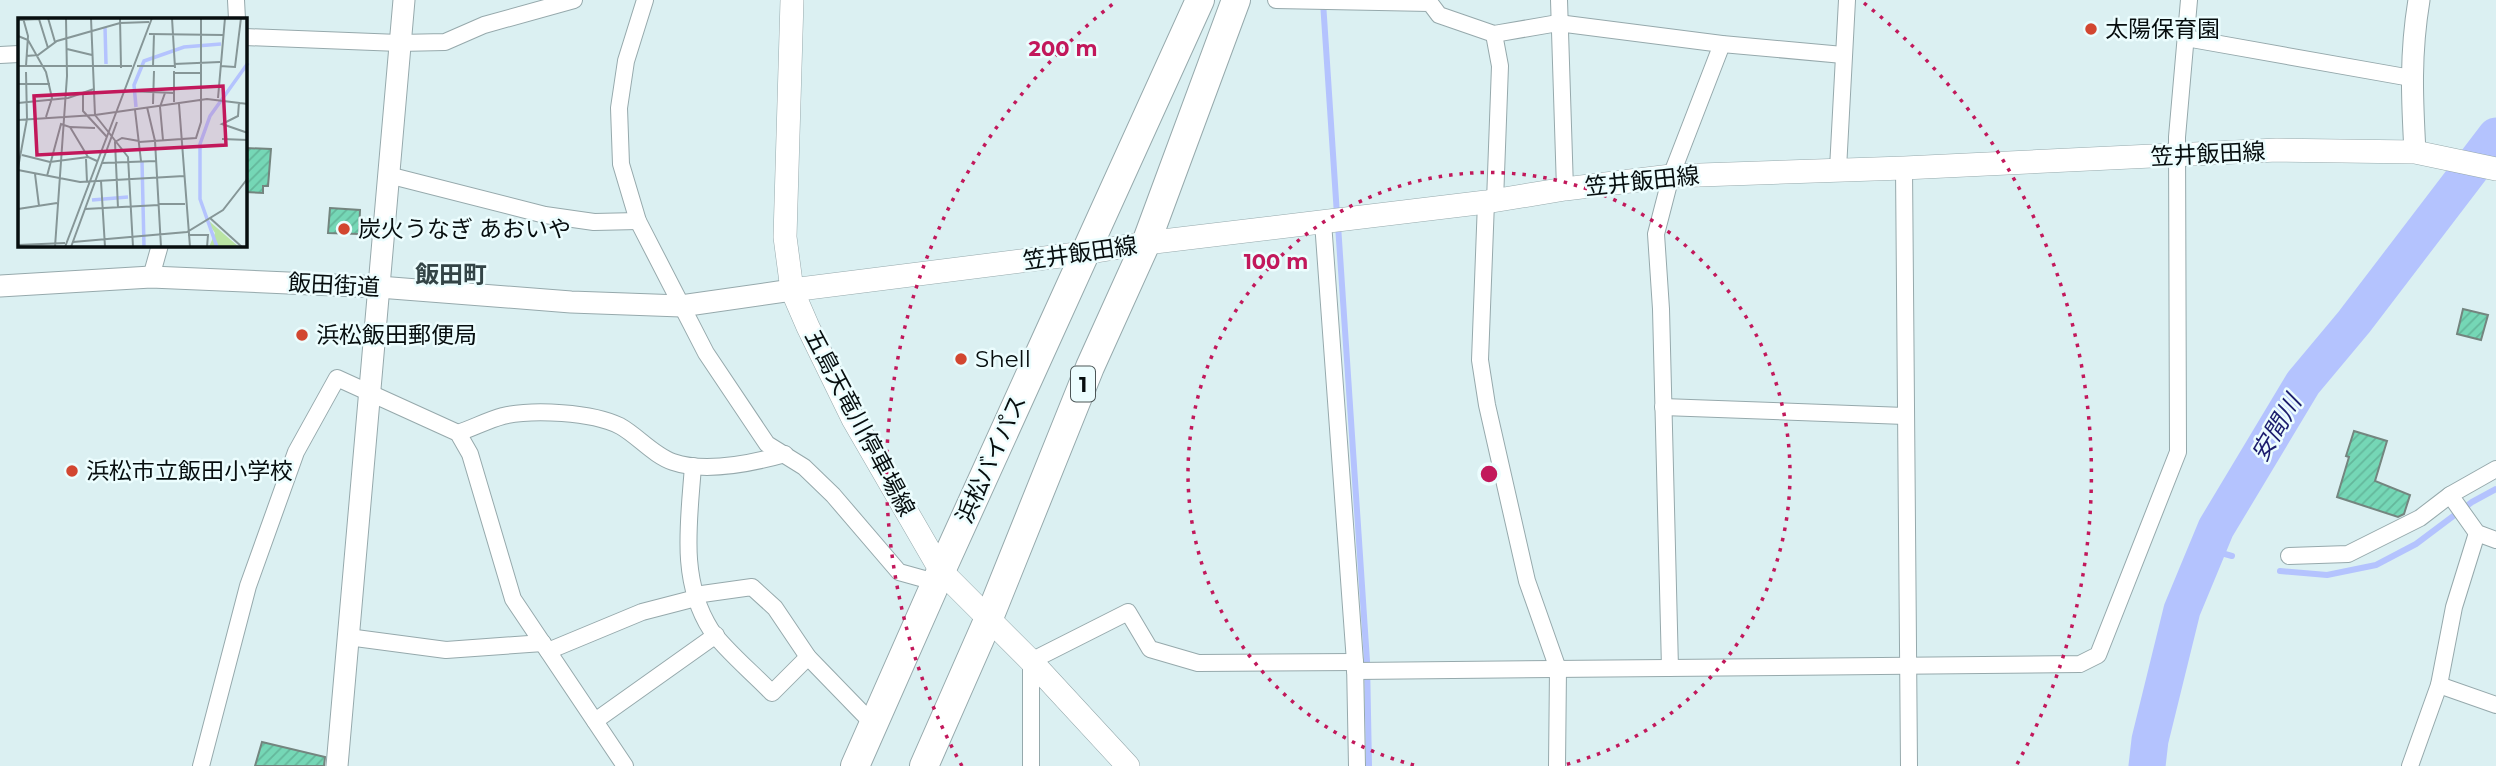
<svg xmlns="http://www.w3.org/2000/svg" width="2496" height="766" font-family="Montserrat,'Noto Sans JP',sans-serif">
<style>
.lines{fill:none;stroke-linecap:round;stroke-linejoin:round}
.stream{stroke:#b4c3fe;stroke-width:6}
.river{stroke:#b4c3fe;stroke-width:37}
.building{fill:url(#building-hatch);stroke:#74857f;stroke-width:2}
.minor-casing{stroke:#96a9ac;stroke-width:18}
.tertiary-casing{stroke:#96a9ac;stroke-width:23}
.secondary-casing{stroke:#96a9ac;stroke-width:24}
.trunk-casing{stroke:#96a9ac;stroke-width:30}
.minor{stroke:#fff;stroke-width:16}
.tertiary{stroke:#fff;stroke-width:21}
.secondary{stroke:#fff;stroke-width:23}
.trunk{stroke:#fff;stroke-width:28}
.ring{fill:none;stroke:#c2185b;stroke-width:3.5;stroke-dasharray:3.5 7}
.poi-dot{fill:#d24630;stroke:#ecfdfe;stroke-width:2.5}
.labels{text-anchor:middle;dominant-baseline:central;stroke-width:5;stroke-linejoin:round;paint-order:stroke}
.shield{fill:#ecfdfe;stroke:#4c5657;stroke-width:2}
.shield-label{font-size:21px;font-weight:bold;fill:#070e0f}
.poi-label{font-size:23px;fill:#070e0f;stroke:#ecfdfe;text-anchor:start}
.street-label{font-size:23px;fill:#070e0f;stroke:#ecfdfe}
.neighbourhood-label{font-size:24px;font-weight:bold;fill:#334446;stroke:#ecfdfe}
.water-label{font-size:24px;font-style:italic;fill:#1b1d6d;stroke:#ecfdfe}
.inset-river{fill:none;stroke:#b4c3fe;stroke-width:3.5}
.inset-road{fill:none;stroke:#869697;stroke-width:2}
.view{fill:#c2185b;fill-opacity:0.15;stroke:#c2185b;stroke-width:3.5}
.inset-edge{fill:none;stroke:#070e0f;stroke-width:3.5}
.centre{fill:#c2185b;stroke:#ecfdfe;stroke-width:3.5}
.ring-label{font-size:21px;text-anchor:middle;font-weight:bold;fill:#c2185b;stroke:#ecfdfe;stroke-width:5;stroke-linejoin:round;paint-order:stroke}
</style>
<defs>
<pattern id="building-hatch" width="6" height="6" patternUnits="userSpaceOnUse" patternTransform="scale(1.75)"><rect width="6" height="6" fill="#75d7b6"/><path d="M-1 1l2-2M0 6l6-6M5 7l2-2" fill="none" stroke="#64b79b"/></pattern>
</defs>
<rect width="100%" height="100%" fill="#dbf0f2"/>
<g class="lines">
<g class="stream">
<path d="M1323,2L1337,215"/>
<path d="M1338,225L1367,661L1369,766"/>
<path d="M2207,549L2232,556"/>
<path d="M2280,571L2327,575L2376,565L2416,544L2472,502L2496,489"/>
</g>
<path class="river" d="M2147,766L2150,740L2182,610L2216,528L2303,383L2354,322L2496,136"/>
</g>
<g class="building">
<path d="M245,148L271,149L268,186H263V193L245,192Z"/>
<path d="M330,208L360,210L359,234L328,233Z"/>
<path d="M2463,309L2488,315L2481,340L2457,334Z"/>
<path d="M2354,431L2387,441L2375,481L2410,495L2404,514L2398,517L2337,497L2349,457L2346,456Z"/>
<path d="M262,742L325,757L324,766H255Z"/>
</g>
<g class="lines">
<defs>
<g id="minor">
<path d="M236,0L237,19"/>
<path d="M645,0L626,61L619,108L621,164L638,221L706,353L767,444L804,467L833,495L899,572L935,582"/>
<path d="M1276,0L1430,3L1439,15L1494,34L1558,23L1722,44L1843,55"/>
<path d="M1559,0L1565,189"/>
<path d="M1494,34L1500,66L1495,201"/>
<path d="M245,37L399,43L445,42L484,25L574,0"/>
<path d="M2186,38L2411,78"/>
<path d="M0,55L19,54"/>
<path d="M1904,168L1909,766"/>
<path d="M1838,169L1847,0"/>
<path d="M388,175L545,215L594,222L638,221"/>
<path d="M1486,202L1480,360L1487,405L1527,581L1558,669L1557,766"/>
<path d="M1323,222L1355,662L1357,766"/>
<path d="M151,277L160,245"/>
<path d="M1663,407L1905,416"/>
<path d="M458,433C473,428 488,420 503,416C533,409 592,412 620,426C638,436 653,455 673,462C705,473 753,463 785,454"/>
<path d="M693,466C689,522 679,580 711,630C724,649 755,675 772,693L808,657"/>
<path d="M2496,469L2450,495L2477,533L2496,540"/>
<path d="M2289,556L2348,554L2420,518L2450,495"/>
<path d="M695,595L752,587L775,608L808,657L873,724"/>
<path d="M348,637L446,650L543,643"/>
<path d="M548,651L642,612L696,598"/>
<path d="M1670,668L1661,309L1656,234L1671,176L1722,44"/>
<path d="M1355,671L2080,664L2098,655L2178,452L2177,137L2189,0"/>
<path d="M2439,685L2496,705"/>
<path d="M595,721L716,635"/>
<path d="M201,766L248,586L296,452L337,378L458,433L470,454L513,599L625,766"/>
<path d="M1031,766V661L1128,612L1150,649L1198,663L1355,662"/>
<path d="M2410,766L2439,685L2454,607L2477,533"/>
</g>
<g id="tertiary">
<path d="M2415,152C2412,98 2410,54 2419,0"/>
<path d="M0,286L151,277L379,287L571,302L681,306L792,290"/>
<path d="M337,766L404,0"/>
</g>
<g id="secondary">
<path d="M792,0L785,237L792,290L808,327L853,419L941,571L1031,661L1128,766"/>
<path d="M792,290L1084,253L1146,243L1486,202L1565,189L1671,176L1904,168L2277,150L2415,152L2496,169"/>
</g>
<g id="trunk">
<path d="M855,766L941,571L1200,0"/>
<path d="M924,766L989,618L1090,367L1146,243L1236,0"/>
</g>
</defs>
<use href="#minor" class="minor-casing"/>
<use href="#tertiary" class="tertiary-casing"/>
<use href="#secondary" class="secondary-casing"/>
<use href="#trunk" class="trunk-casing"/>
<use href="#minor" class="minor"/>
<use href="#tertiary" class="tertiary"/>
<use href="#secondary" class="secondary"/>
<use href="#trunk" class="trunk"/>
</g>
<g class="ring">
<path d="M1414 765A301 301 0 1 1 1564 765"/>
<path d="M962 766A602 602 0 0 1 1114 3M1864 3A602 602 0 0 1 2016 766"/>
</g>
<g class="poi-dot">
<circle cx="2091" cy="29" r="7"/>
<circle cx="344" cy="229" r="7"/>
<circle cx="302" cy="335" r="7"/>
<circle cx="961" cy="359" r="7"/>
<circle cx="72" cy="471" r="7"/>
</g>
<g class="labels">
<rect class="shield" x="1071" y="366.5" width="24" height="35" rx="5"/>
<g class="shield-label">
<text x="1083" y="384">1</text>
</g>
<g class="poi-label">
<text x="2105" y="29">太陽保育園</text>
<text x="358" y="229">炭火うなぎ あおいや</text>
<text x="316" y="335">浜松飯田郵便局</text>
<text x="975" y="359">Shell</text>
<text x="86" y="471">浜松市立飯田小学校</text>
</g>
<g class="street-label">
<text transform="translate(2208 154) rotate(-3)">笠井飯田線</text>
<text transform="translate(1642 181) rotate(-6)">笠井飯田線</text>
<text transform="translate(1080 253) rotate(-8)">笠井飯田線</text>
<text transform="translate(334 285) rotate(3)">飯田街道</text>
<text transform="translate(860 423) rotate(62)">五島天竜川停車場線</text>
<text transform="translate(991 459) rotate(-66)">浜松バイパス</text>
</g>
<g class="neighbourhood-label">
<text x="451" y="274">飯田町</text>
</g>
<g class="water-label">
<text transform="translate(2276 428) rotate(-59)">安間川</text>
</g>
</g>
<g transform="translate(18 18)">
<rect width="229" height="229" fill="#dbf0f2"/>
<path d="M190,204L191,203L221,229H191L197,215Z" fill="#bae4a4"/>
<path class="inset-river" d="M87,9L88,46M118,89L116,67L126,43L166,29L203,26M124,143L126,229M74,182L110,179M199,229L182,181V126L192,98L230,45"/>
<path class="inset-road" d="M5,0L10,18L8,48M30,0L37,24M73,0L77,97L110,139L115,229M102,0L103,50M154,0L157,50M21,1L30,30M0,2L22,1M131,16L205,17M0,18L10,22L28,54L34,80L28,99M49,31L74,37M8,38L20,37L39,23L102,5L131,4M156,46L202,44M0,48H114M119,48H157M135,48L136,16M202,48L217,49L223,0M156,55H182M0,66H32M110,73L156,75M65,75V93L89,119M200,80L207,0M156,84V53M221,84L220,98L204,106L230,115M0,85L50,80L76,71M135,86L136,53M161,86L172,229M129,89L137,123L143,229M117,92L123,143M77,97L189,81L230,86M0,102L77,97M52,109L77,110M204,121L230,122M145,122L142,89L147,75M121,124L178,120L183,104V0M4,137L32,144L70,139M68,141L69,164M84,145L138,143M0,150L9,101L8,54M0,152L62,164L166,158M17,156L21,188M29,158L43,106L52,109L70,139L79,143M83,163L87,229M141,186H167M100,190L97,124L104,120L121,123M0,191L39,185M67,191L141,187M192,200L224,229M170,217H190L189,229M55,224L169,214L205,192L230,160M0,227L47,225M37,229L49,58L48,0M47,229L134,0M53,229L99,104"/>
<path class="view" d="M205,68L208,127L19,137L16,78Z"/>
<rect width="229" height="229" class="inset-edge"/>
</g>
<circle cx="1489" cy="474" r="10" class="centre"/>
<g class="ring-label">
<text x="1063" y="56">200 m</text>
<text x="1276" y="269">100 m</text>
</g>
</svg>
